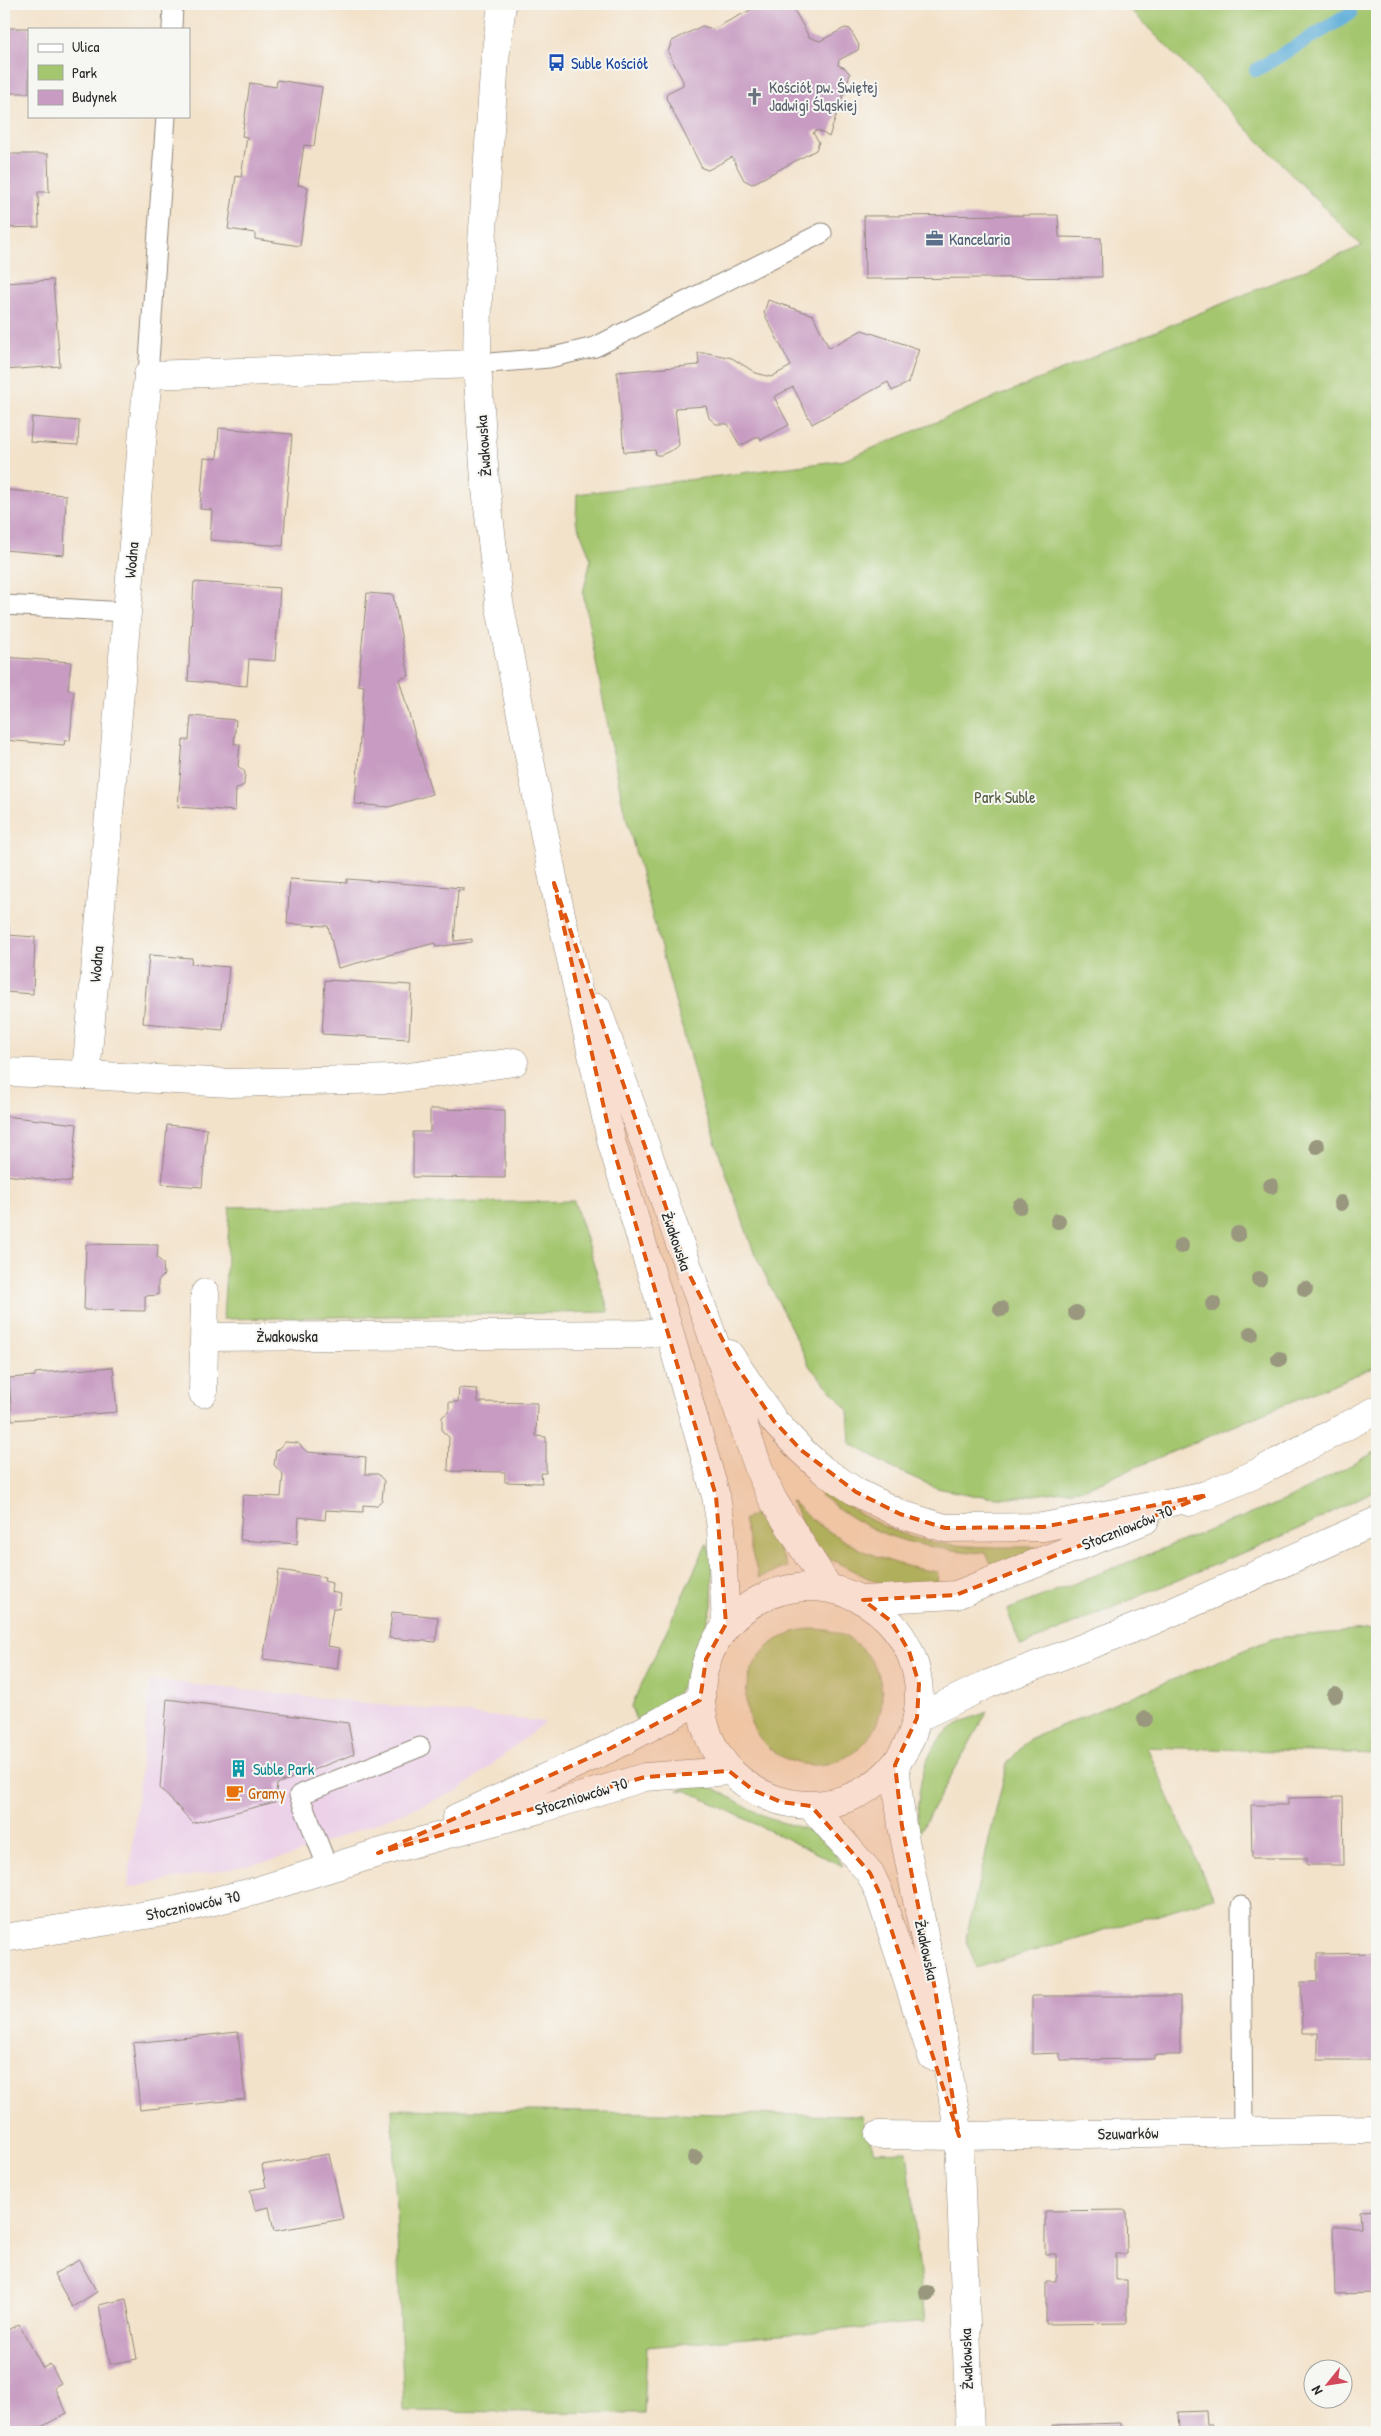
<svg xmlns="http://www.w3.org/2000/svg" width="1381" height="2436" font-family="'Patrick Hand',sans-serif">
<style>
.built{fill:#ecd1e9}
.green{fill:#a4c66e;stroke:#68784c}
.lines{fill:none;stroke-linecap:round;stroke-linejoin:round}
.stream{stroke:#5faed9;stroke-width:14}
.building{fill:#c89cc2}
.service-casing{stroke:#8f867a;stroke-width:21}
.minor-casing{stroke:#8f867a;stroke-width:29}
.tertiary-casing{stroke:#8f867a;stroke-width:29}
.service{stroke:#fff;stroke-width:19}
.minor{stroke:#fff;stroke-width:28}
.tertiary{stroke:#fff;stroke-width:28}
.tree{fill:#99977e}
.marked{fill:#df570e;fill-opacity:0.2;stroke:#df570e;stroke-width:4;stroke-dasharray:10 6;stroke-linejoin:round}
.labels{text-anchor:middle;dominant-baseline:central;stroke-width:4;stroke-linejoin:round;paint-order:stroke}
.transit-label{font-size:16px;fill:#164399;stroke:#f6f6f2;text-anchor:start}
.worship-label{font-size:16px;fill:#5b616d;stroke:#f6f6f2;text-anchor:start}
.service-label{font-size:16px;fill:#4e5e75;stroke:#f6f6f2;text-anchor:start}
.street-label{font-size:16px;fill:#2b2b2b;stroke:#f6f6f2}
.park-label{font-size:16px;fill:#4f5a3f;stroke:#f6f6f2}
.culture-label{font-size:16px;fill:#0d838f;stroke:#f6f6f2;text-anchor:start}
.food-label{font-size:16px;fill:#c56008;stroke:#f6f6f2;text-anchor:start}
</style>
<rect width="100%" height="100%" fill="#f6f6f2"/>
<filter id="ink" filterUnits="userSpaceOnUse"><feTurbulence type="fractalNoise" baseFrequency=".02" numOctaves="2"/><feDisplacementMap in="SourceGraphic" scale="10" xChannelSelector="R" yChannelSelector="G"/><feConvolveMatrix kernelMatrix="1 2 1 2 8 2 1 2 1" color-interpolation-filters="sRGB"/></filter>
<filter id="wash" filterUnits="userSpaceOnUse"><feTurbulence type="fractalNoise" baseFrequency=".0096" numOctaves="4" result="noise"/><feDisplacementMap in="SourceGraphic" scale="20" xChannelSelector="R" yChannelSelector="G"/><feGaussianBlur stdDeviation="1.12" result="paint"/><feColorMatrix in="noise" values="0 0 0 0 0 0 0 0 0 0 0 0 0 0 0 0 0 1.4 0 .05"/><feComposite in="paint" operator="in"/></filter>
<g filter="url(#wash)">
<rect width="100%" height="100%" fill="#f3e2ca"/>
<path class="built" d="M150,1680L545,1722L460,1790L289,1857L128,1888Z"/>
<g class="green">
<path d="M1125,4H1377V1366L1086,1488L1012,1498L972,1495L937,1488L890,1467L850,1443L848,1409L810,1367L753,1250L705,1113L623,806L583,593L591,559L576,521L577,494L844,460L1362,246Z"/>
<path d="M574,1201L609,1312L223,1319L230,1207Z"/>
<path d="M1377,1451V1489L1299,1529L1021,1646L1007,1610L1286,1500Z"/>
<path d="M818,1486C843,1503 866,1519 894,1531C937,1549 992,1547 1038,1547L993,1568L986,1553C944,1550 903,1545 865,1525C849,1517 834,1505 820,1495Z"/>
<path d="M791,1501C832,1540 882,1565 938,1572L937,1584L907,1588L880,1584L830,1559L810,1538Z"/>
<path d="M762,1511L787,1567L759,1578L743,1520Z"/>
<path d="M707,1543L713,1561L712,1606L707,1624L697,1641L685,1681L670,1703L636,1720L631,1707Z"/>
<circle cx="814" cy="1697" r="68"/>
<path d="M1377,1629V1754L1147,1747L1213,1898L976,1968L966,1937L1007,1764L1029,1739L1274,1638Z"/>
<path d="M987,1712L917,1837C917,1798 919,1746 958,1724C967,1719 978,1716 987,1712Z"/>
<path d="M691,1786L712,1787L767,1818L805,1829L819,1838L834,1852L843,1866L687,1791L678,1790Z"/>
<path d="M392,2109L862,2116L874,2152L907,2151L925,2322L647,2347L644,2413L404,2411Z"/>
</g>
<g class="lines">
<path class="stream" d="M1256,70L1350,14"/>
</g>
<g id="blocks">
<g class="building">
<path d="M762,4H791L809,37L820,41L845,28L850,29L859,45L858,50L839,60L838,65L845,68L850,74L829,137L818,130L813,133L819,142L816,150L752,184L744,180L732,157L708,170L702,168L666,98L667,93L683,85V81L668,52L672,41L702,26L713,29Z"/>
<rect x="4" y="28" width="25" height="65"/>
<path d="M277,80L322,87L314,146L304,145L298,185L308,187L300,246L255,239V233L228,229L236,176L241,177L247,137L242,136L250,83L276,87Z"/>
<path d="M4,154H48L49,192H38L39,227L4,228Z"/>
<path d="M1058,215L1059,237L1101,238L1102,277L865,279L864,216Z"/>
<path d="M53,280L60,366L4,370V283Z"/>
<path d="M768,300L813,315L829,348L862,330L919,349L908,383L892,391L888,382L812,424L793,387L774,397L789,425L761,440L759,436L740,446L728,424H716L709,418L706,406L675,408L679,445L676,448L661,455H656L655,450L624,452L617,372L699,365L698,353H708L732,358L756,373L771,377L791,366L764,313Z"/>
<path d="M32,417L79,421L78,445L30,442Z"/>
<path d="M219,428L292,434L283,546L210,540L212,510L200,509L204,458L217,459Z"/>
<path d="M6,490L66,495L64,555L4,550Z"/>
<path d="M194,582L280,588L275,661L249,659L247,686L188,681Z"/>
<path d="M367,593L393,595L409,676L399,679L432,794L389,807L355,804L364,686L358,685Z"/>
<path d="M4,657L71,662L68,690L74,691L70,741L65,740L64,745L4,740Z"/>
<path d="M191,716L236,720L234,744H240L238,766L245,772L244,785L236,789L235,811L178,807L183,740H189Z"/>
<path d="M290,879L347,883V879L463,888V891L458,890L454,941L472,939V942L436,947L435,943L338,968L328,926L287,924Z"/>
<path d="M4,925L9,926L8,935L35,937L33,994L4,992Z"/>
<path d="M149,955L192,958L191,964L229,967L223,1030L143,1023Z"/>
<path d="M325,980L412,985L409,1039L322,1034Z"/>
<path d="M430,1109L505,1110V1178L413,1177V1132H430Z"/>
<path d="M4,1116L77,1124L71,1182L4,1175Z"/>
<path d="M167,1125L207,1129L202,1187L162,1184Z"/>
<path d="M86,1244L158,1245L157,1258L163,1263L164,1275L158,1281V1295L145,1296V1311L84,1310Z"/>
<path d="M113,1367L117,1412L12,1420L9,1378L35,1376V1373Z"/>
<path d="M459,1388L477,1389L478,1402L537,1403L536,1436L546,1437V1473H541L542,1483L505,1482V1472L448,1471L449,1437L442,1431V1417L449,1411V1402H458Z"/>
<path d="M285,1442L298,1443L307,1452L366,1457L365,1474H378L384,1481L382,1500L376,1506L363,1505V1512L326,1510L325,1520L299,1517L297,1544L240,1540L243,1495L281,1497L283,1474L274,1465L276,1451Z"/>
<path d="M279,1570L325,1577L324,1581L332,1583L331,1592L341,1594L339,1609L333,1608L327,1646L340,1648L337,1669L263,1659Z"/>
<path d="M392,1612L438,1617L436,1642L389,1638Z"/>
<path d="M167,1699L348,1723L354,1754L277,1784L275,1802L193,1823L160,1788Z"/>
<path d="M1343,1797L1344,1865H1307V1858H1252L1251,1805H1288V1798Z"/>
<path d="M1377,1953V2060H1318V2033H1302L1301,1982H1317V1954Z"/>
<path d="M1032,1996H1180V2055H1154V2059L1060,2060V2053L1032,2054Z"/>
<path d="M238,2032L245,2099L140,2110L133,2043Z"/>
<path d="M329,2154L343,2219L274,2231L269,2207L255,2210L250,2190L266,2187L262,2165Z"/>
<path d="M1126,2210L1127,2254H1116V2280H1127V2323L1046,2324V2281H1056V2254H1045V2211Z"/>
<path d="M1377,2210V2293L1335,2294L1333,2227H1361L1360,2211Z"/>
<path d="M79,2260L97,2292L72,2307L54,2274Z"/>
<path d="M126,2299L137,2359L110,2364L99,2305Z"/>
<path d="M19,2324L43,2368L50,2364L61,2383L54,2387L67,2413L32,2432H4V2332Z"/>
<path d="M1206,2411L1207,2424H1212L1213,2432H1179L1178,2412Z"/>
<path d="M1121,2423V2432H1061V2427H1052V2425Z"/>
</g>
</g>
</g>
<g filter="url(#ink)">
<use href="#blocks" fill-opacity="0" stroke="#8f867a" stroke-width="1"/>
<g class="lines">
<defs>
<g id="service">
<path d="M172,29L173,4"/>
<path d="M477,364L549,358L595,347L822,233"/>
<path d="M148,375L166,116"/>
<path d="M4,605L126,612"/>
<path d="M328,1868L299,1795L420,1747"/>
<path d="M1241,1906L1243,2131"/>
</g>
<g id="minor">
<path d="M4,1072L86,1075L148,375L477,364"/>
<path d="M86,1075L230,1083L394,1079L514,1062"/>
<path d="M205,1337L641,1334L669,1331"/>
<path d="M203,1393L205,1293"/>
<path d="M895,1765L902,1826L935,1989L959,2136L970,2432"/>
<path d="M811,1806L870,1873L879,1892L932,2056"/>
<path d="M879,2135L959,2136L1377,2129"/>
</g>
<g id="tertiary">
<path d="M502,4L495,59L478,300L477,364L485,480L499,602L554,883L612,1144L669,1331L716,1496L721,1527L726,1624"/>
<path d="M597,1008L760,1472L773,1500L828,1587"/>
<path d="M729,1354L774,1421L801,1450L823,1470L856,1492L900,1514L945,1528L1043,1527L1207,1495"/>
<path d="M1189,1502L1251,1476L1377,1410"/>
<circle cx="810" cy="1696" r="109"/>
<path d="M863,1600L956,1595L1145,1520"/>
<path d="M917,1718L988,1684L1150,1622L1377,1521"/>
<path d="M456,1818L611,1748L700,1700"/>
<path d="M4,1938L177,1910L256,1891L378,1853L540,1809L645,1777L729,1771"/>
</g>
</defs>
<use href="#service" class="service-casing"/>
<use href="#minor" class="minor-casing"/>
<use href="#tertiary" class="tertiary-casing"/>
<use href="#service" class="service"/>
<use href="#minor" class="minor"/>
<use href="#tertiary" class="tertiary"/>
</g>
<g class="tree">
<circle cx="1317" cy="1146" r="8"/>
<circle cx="1271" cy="1186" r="8"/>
<circle cx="1341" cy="1203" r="8"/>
<circle cx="1020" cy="1206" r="8"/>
<circle cx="1058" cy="1221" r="8"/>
<circle cx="1238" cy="1234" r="8"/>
<circle cx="1181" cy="1246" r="8"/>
<circle cx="1259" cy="1279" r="8"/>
<circle cx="1305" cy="1289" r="8"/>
<circle cx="1213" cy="1304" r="8"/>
<circle cx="1001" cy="1309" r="8"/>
<circle cx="1076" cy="1313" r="8"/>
<circle cx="1251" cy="1334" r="8"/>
<circle cx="1279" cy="1359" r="8"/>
<circle cx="1335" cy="1695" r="8"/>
<circle cx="1145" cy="1719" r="8"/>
<circle cx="695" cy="2158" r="8"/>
<circle cx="927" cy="2293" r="8"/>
</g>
</g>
<path class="marked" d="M554,883L689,1274L735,1364L774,1421L801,1450L856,1492L900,1514L945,1528L1043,1527L1207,1495L956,1595L863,1600L891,1621L909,1651L919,1684L917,1718L895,1765L902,1826L935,1989L959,2136L879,1892L870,1873L811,1806L781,1802L753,1790L729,1771L645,1777L378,1853L611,1748L700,1700L706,1659L726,1624L716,1496L612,1144Z"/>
<defs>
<symbol id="bus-bare" viewBox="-9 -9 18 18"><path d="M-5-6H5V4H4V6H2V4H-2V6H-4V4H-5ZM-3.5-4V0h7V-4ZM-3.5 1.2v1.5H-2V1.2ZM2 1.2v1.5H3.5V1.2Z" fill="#1a4fb4" stroke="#f6f6f2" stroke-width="2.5" paint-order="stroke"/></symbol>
<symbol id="church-bare" viewBox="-9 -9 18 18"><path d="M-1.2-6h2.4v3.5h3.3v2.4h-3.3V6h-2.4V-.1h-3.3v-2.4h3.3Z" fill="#6b7280" stroke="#f6f6f2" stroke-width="2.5" paint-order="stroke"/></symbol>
<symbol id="office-bare" viewBox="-9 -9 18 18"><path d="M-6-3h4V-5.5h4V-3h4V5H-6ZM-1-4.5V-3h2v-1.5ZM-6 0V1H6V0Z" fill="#5c6f8a" stroke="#f6f6f2" stroke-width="2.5" paint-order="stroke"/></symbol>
<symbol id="building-bare" viewBox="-9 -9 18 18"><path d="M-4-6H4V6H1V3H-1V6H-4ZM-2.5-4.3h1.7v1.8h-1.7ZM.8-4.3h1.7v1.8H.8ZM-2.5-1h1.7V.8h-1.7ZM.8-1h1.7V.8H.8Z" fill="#0f9aa8" stroke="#f6f6f2" stroke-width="2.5" paint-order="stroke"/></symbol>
<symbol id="cafe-bare" viewBox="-9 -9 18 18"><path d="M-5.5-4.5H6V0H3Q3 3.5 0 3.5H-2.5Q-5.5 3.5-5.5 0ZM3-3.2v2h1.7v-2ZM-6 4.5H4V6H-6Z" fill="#e8710a" stroke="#f6f6f2" stroke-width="2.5" paint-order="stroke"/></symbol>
</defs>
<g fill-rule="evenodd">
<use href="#bus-bare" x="544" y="50" width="25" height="25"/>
<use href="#church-bare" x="742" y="84" width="25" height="25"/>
<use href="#office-bare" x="922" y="226" width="25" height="25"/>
<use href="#building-bare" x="226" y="1756" width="25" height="25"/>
<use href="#cafe-bare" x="222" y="1780" width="25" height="25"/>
</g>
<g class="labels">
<g class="transit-label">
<text x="571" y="63">Suble Kościół</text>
</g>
<g class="worship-label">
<text x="769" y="87">Kościół pw. Świętej<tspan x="769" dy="18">Jadwigi Śląskiej</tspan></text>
</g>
<g class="service-label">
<text x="949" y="239">Kancelaria</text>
</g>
<g class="street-label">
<text transform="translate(483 446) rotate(-94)">Żwakowska</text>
<text transform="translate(131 560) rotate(-85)">Wodna</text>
<text transform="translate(96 964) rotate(-85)">Wodna</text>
<text transform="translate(677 1241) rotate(71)">Żwakowska</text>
<text x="287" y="1336">Żwakowska</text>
<text transform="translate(1127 1527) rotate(-22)">Stoczniowców 70</text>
<text transform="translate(581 1796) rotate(-17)">Stoczniowców 70</text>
<text transform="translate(193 1905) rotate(-12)">Stoczniowców 70</text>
<text transform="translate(927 1950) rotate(78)">Żwakowska</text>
<text transform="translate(1128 2133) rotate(-1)">Szuwarków</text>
<text transform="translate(966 2359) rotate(-92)">Żwakowska</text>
</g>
<g class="park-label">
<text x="1005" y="797">Park Suble</text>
</g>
<g class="culture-label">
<text x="253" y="1769">Suble Park</text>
</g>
<g class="food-label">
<text x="248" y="1793">Gramy</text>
</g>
</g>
<rect width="1381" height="2436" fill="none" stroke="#f6f6f2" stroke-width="20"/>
<rect x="28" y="28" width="162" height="90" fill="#f6f6f2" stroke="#a5a5a2"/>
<rect x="38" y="44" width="25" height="8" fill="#ffffff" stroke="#a5a5a2"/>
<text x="72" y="52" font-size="15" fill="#2b2b2b">Ulica</text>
<rect x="38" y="65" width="25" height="15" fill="#a4c66e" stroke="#a5a5a2"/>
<text x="72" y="78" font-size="15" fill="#2b2b2b">Park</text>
<rect x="38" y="90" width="25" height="15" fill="#c89cc2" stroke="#a5a5a2"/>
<text x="72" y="102" font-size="15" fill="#2b2b2b">Budynek</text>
<g transform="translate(1328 2384) rotate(240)"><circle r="24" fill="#f6f6f2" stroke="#a5a5a2"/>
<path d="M0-4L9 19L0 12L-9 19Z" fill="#d1495b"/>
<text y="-8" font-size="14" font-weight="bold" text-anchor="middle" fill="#2b2b2b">N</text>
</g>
</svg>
